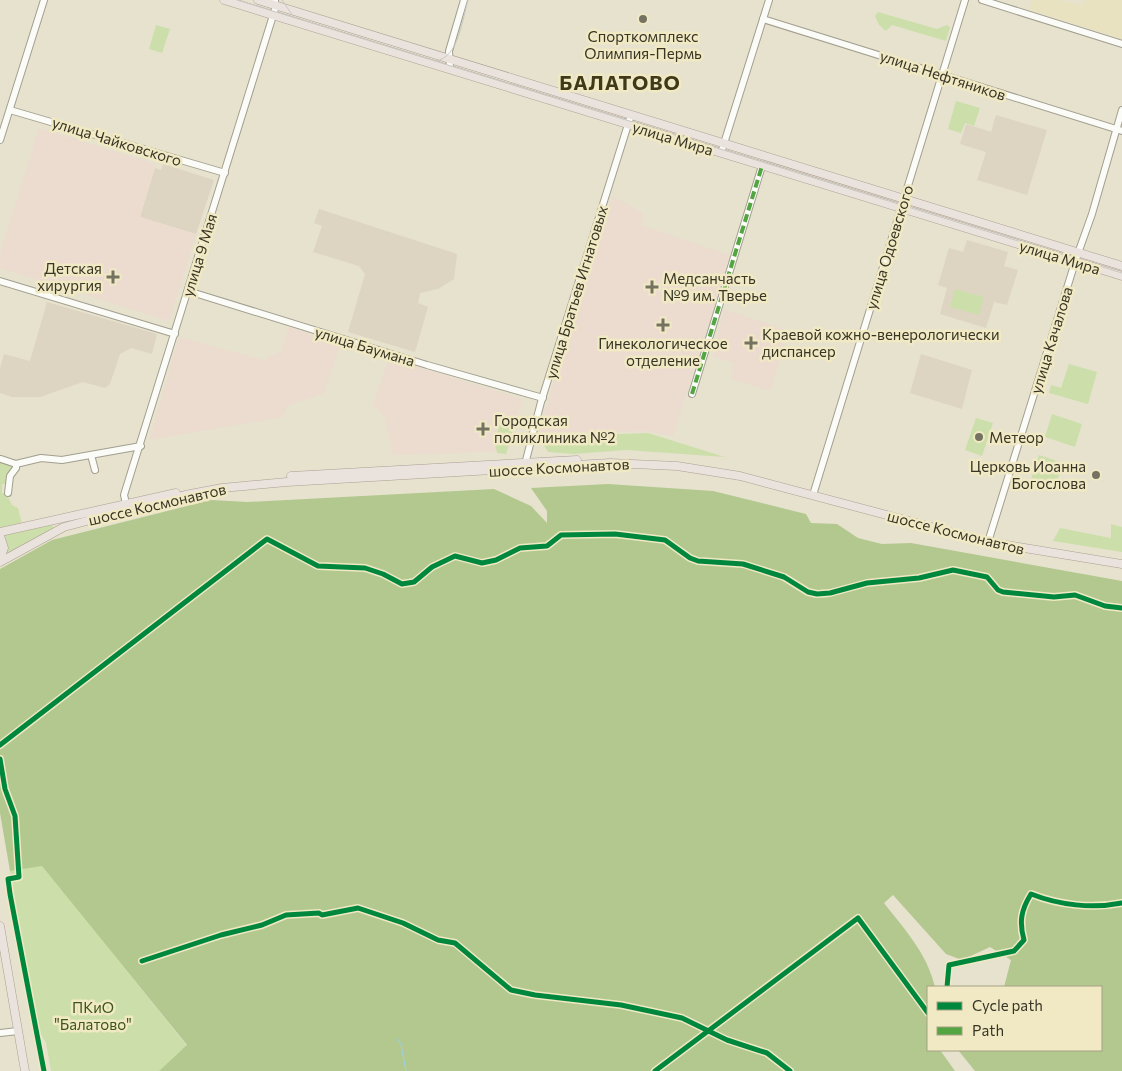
<svg xmlns="http://www.w3.org/2000/svg" width="1122" height="1071" font-family="Commissioner,sans-serif">
<style>
.built{fill:#e8e2c0}
.education{fill:#ded4c2}
.medical{fill:#ecdcd0}
.green{fill:#ccdfab}
.forest{fill:#b3c88f}
.lines{fill:none;stroke-linecap:round;stroke-linejoin:round}
.stream{stroke:#9cd0ea;stroke-width:1}
.minor-casing{stroke:#a29f8f;stroke-width:8}
.major-casing{stroke:#ad9f92;stroke-width:9}
.minor{stroke:#fbfbf8;stroke-width:6}
.major{stroke:#eae2dd;stroke-width:8}
.tram{stroke:#c9c8c3;stroke-width:1}
.quiet{stroke:#53a542;stroke-width:4;stroke-dasharray:8 4;stroke-linecap:butt}
.cycleway-casing{stroke:#f0e9c3;stroke-width:8}
.cycleway{stroke:#00873e;stroke-width:5}
.poi-dot{fill:#757261;stroke:#f0e9c3;stroke-width:2}
.labels{text-anchor:middle;dominant-baseline:central;stroke-width:5;stroke-linejoin:round;paint-order:stroke}
.poi-label{font-size:15px;fill:#383526;stroke:#f0e9c3;text-anchor:start}
.street-label{font-size:15px;fill:#383526;stroke:#f0e9c3}
.park-label{font-size:15px;fill:#3b5619;stroke:#f0e9c3}
.district-label{font-size:20px;font-weight:bold;letter-spacing:1px;fill:#3f3919;stroke:#f0e9c3}
</style>
<rect width="100%" height="100%" fill="#e6e2ce"/>
<path class="built" d="M1032,0H1060L1082,6L1085,0H1122V39L1029,10Z"/>
<g class="education">
<path d="M996,115L1047,130L1027,195L977,180L986,152L960,144L966,124L991,132Z"/>
<path d="M163,164L214,180L196,234L140,217L155,168L161,170Z"/>
<path d="M319,209L457,254L454,279L438,289L420,293L418,303L428,307L415,352L348,332L365,274L359,266L313,252L322,226L314,223Z"/>
<path d="M967,240L1008,252L1004,266L1018,270L1007,305L994,302L986,328L940,314L947,288L938,285L949,248L963,252Z"/>
<path d="M47,302L157,334L152,354L131,348L120,354L110,384L105,388L83,382L40,397H12L0,393V368L4,354L30,361Z"/>
<path d="M921,354L972,370L962,409L910,393Z"/>
</g>
<g class="medical">
<path d="M39,128L156,164L140,217L196,234L169,321L0,268V254Z"/>
<path d="M612,196L643,213L641,225L730,255L673,436L648,431L538,433Z"/>
<path d="M724,309L789,331L770,391L731,379L733,363L713,356Z"/>
<path d="M288,327L341,343L324,393L287,406L283,417L149,440L179,337L263,360L282,351Z"/>
<path d="M389,358L522,399L508,451L393,455L385,417L373,404Z"/>
</g>
<g class="green">
<path d="M878,12L937,29L947,25L950,27L946,41L892,25L886,31L879,25L875,16Z"/>
<path d="M156,25L170,29L162,53L149,49Z"/>
<path d="M956,101L980,108L974,126L965,123L961,133L948,129Z"/>
<path d="M955,289L984,297L979,315L950,307Z"/>
<path d="M1069,364L1097,372L1088,404L1049,393L1051,385L1061,388Z"/>
<path d="M1052,414L1082,424L1075,447L1045,437Z"/>
<path d="M976,418L993,423L982,456L965,450Z"/>
<path d="M499,425L514,426L506,454L497,453L495,443Z"/>
<path d="M648,433L725,457L626,450L574,454L548,452L539,437Z"/>
<path d="M1039,455L1063,463L1055,487L1031,479Z"/>
<path d="M0,461L14,467L6,484H2V493H6L12,505L18,508L22,524L0,528Z"/>
<path d="M1111,524L1122,527V552L1053,541L1060,528L1111,538Z"/>
<path d="M52,525L54,528L7,556L8,548L4,535Z"/>
<path d="M42,865L187,1046L159,1071H51L46,1043L38,1029L10,871Z"/>
</g>
<path class="forest" d="M608,484L713,491L806,514L811,523L837,524L858,538L882,544L911,543L1122,581V1071H975L958,1050H1101V987H1004L1011,960L990,947L962,960L946,954L893,895L884,903C905,930 927,953 935,987H928V1050H940L955,1071H159L187,1045L42,866L10,871L0,813V569L52,540L211,500L247,502L494,489L531,506L547,523V511L531,488Z"/>
<g class="lines">
<path class="stream" d="M398,1039L401,1045L406,1071"/>
<defs>
<g id="minor">
<path d="M982,0L1122,44"/>
<path d="M763,19L1122,131"/>
<path d="M450,69L449,51L464,0"/>
<path d="M10,110L225,173"/>
<path d="M0,140L44,0"/>
<path d="M721,153L769,0"/>
<path d="M0,281L175,334"/>
<path d="M188,291L427,365L543,398"/>
<path d="M692,394L762,166"/>
<path d="M91,455L95,470"/>
<path d="M1,459L16,464L41,458L62,460L141,446"/>
<path d="M524,468L541,402L631,115"/>
<path d="M8,493L10,476L16,468V464"/>
<path d="M813,495L965,0"/>
<path d="M127,508L124,495L275,9V0"/>
<path d="M988,542L1076,259L1092,214L1122,110"/>
<path d="M0,1033L18,1031"/>
</g>
<g id="major">
<path d="M224,0L1122,276"/>
<path d="M258,0L1122,266"/>
<path d="M291,476L577,460"/>
<path d="M0,532L176,493"/>
<path d="M0,536L4,548L0,559"/>
<path d="M0,562L64,527L185,495L222,488L287,482L610,463L677,466L740,476L988,542L1122,564"/>
<path d="M0,926L25,1071"/>
</g>
</defs>
<use href="#minor" class="minor-casing"/>
<use href="#major" class="major-casing"/>
<use href="#minor" class="minor"/>
<use href="#major" class="major"/>
<g class="tram">
<path d="M237,0L1122,273"/>
<path d="M282,0L293,16"/>
<path d="M436,61C459,57 462,20 468,0"/>
</g>
<path class="quiet" d="M692,394L762,166"/>
<defs>
<g id="cycleway">
<path d="M0,745L267,539L318,566L365,568L383,574L402,584L414,582L432,567L455,556L482,563L496,560L520,548L547,546L561,535L615,534L665,540L690,558L698,561L743,564L784,577L808,592L817,594L830,593L867,583L919,578L953,570L987,577L998,590L1003,592L1054,597L1075,595L1105,606L1122,608"/>
<path d="M0,759L5,789L15,816L19,877L8,879L10,894L44,1071"/>
<path d="M142,961L221,935L262,925L286,915L319,913L322,915L358,908L403,923L438,940L455,943L511,990L535,995L621,1005L682,1018L727,1040L767,1053L790,1071"/>
<path d="M947,987L949,965L1014,951L1024,940C1019,922 1021,910 1031,894C1059,905 1092,909 1122,903"/>
<path d="M655,1071L858,918L928,1013"/>
</g>
</defs>
<use href="#cycleway" class="cycleway-casing"/>
<use href="#cycleway" class="cycleway"/>
</g>
<g class="poi-dot">
<circle cx="643" cy="19" r="5"/>
<path d="M110.5 269.5h5v5h5v5h-5v5h-5v-5h-5v-5h5z"/>
<path d="M649.5 279.5h5v5h5v5h-5v5h-5v-5h-5v-5h5z"/>
<path d="M660.5 317.5h5v5h5v5h-5v5h-5v-5h-5v-5h5z"/>
<path d="M748.5 335.5h5v5h5v5h-5v5h-5v-5h-5v-5h5z"/>
<path d="M480.5 421.5h5v5h5v5h-5v5h-5v-5h-5v-5h5z"/>
<circle cx="979" cy="437" r="5"/>
<circle cx="1096" cy="475" r="5"/>
</g>
<g class="labels">
<g class="poi-label">
<text x="643" y="36" text-anchor="middle">Спорткомплекс<tspan x="643" dy="17">Олимпия-Пермь</tspan></text>
<text x="102" y="268" text-anchor="end">Детская<tspan x="102" dy="17">хирургия</tspan></text>
<text x="663" y="278">Медсанчасть<tspan x="663" dy="17">№9 им. Тверье</tspan></text>
<text x="762" y="334">Краевой кожно-венерологически<tspan x="762" dy="17">диспансер</tspan></text>
<text x="663" y="343" text-anchor="middle">Гинекологическое<tspan x="663" dy="17">отделение</tspan></text>
<text x="494" y="420">Городская<tspan x="494" dy="17">поликлиника №2</tspan></text>
<text x="989" y="437">Метеор</text>
<text x="1086" y="466" text-anchor="end">Церковь Иоанна<tspan x="1086" dy="17">Богослова</tspan></text>
</g>
<g class="street-label">
<text transform="translate(943 75) rotate(18)">улица Нефтяников</text>
<text transform="translate(673 138) rotate(17)">улица Мира</text>
<text transform="translate(117 141) rotate(17)">улица Чайковского</text>
<text transform="translate(889 247) rotate(-73)">улица Одоевского</text>
<text transform="translate(199 255) rotate(-73)">улица 9 Мая</text>
<text transform="translate(1060 257) rotate(17)">улица Мира</text>
<text transform="translate(576 292) rotate(-73)">улица Братьев Игнатовых</text>
<text transform="translate(1051 340) rotate(-73)">улица Качалова</text>
<text transform="translate(365 346) rotate(17)">улица Баумана</text>
<text transform="translate(559 467) rotate(-3)">шоссе Космонавтов</text>
<text transform="translate(157 504) rotate(-13)">шоссе Космонавтов</text>
<text transform="translate(956 532) rotate(14)">шоссе Космонавтов</text>
</g>
<g class="park-label">
<text x="93" y="1007">ПКиО<tspan x="93" dy="17">"Балатово"</tspan></text>
</g>
<g class="district-label">
<text x="620" y="82">БАЛАТОВО</text>
</g>
</g>
<rect x="927" y="986" width="175" height="65" fill="#f0e9c3" stroke="#a6a184"/>
<rect x="937" y="1002" width="25" height="8" fill="#00873e" stroke="#a6a184"/>
<text x="972" y="1011" font-size="15" fill="#383526">Cycle path</text>
<rect x="937" y="1027" width="25" height="8" fill="#53a542" stroke="#a6a184"/>
<text x="972" y="1036" font-size="15" fill="#383526">Path</text>
</svg>
